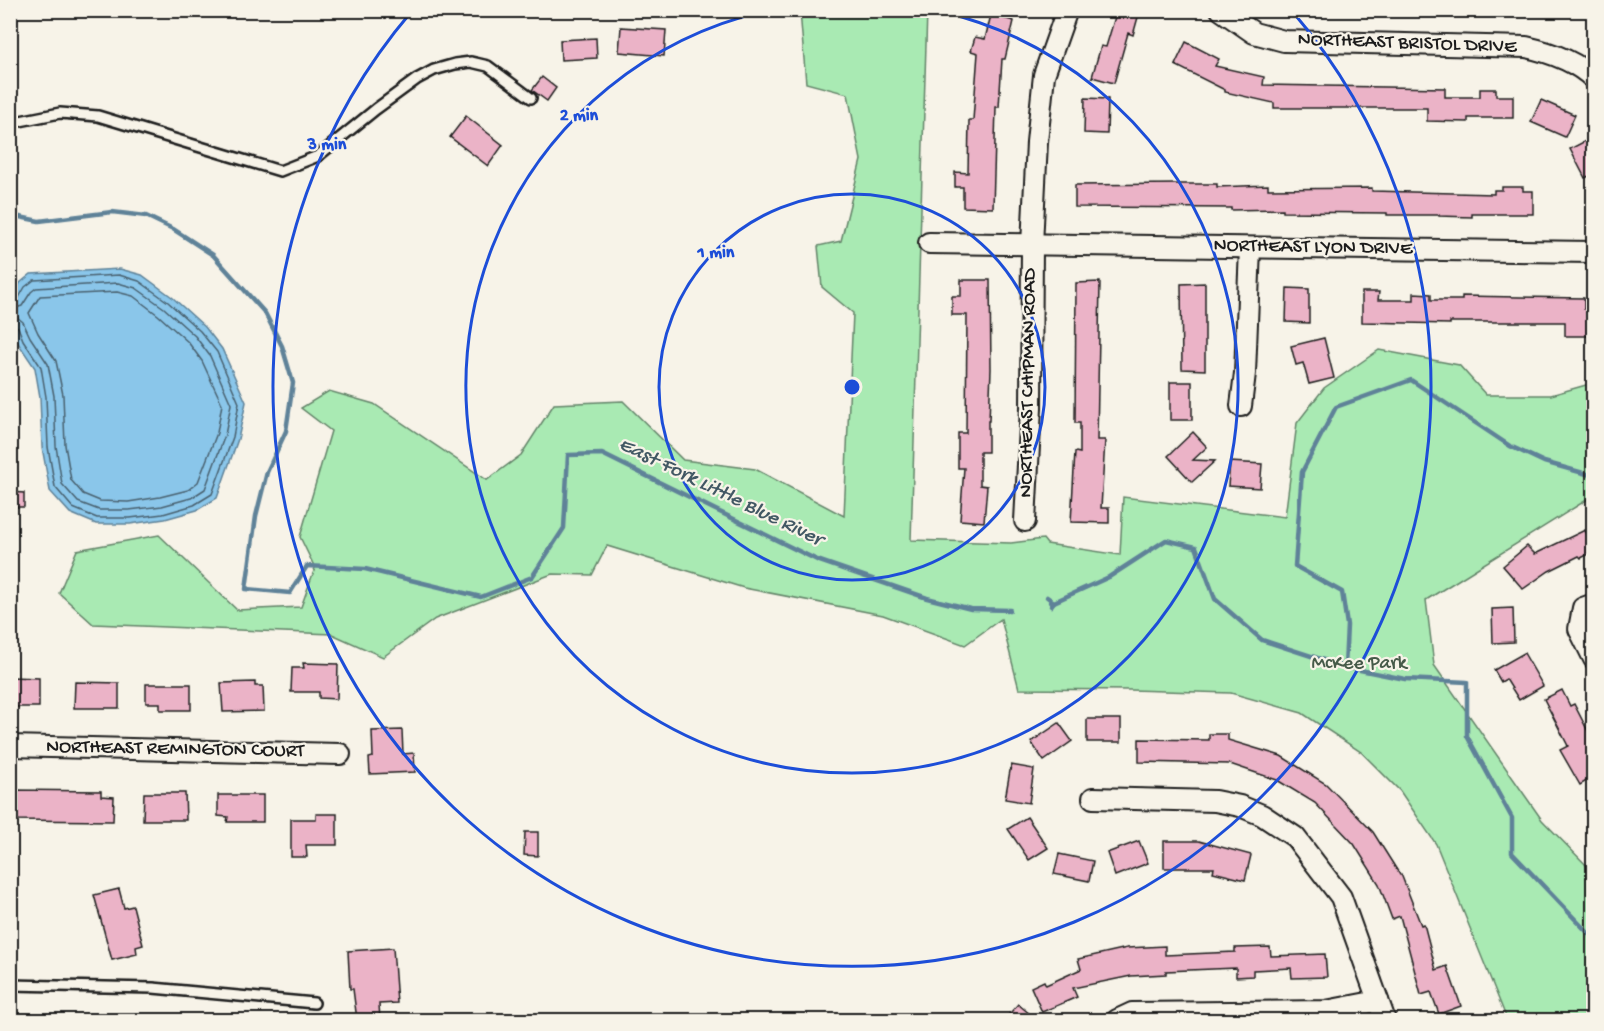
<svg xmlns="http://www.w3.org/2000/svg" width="1604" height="1031" font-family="'Gochi Hand',sans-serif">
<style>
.green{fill:#a9eab3;stroke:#628368;stroke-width:1.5}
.water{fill:#8ac6ea;stroke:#5e8298;stroke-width:1.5}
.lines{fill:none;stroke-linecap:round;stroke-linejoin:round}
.shore{stroke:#48606e;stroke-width:1.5}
.stream{stroke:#5e8298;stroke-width:4.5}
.building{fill:#ebb3c7;stroke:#1c1c1c;stroke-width:1.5}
.lane-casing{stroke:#1c1c1c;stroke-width:14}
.street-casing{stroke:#1c1c1c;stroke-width:24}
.lane{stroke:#f7f3e8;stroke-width:9}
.street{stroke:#f7f3e8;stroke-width:20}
.ring{fill:none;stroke:#1d4ed8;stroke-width:3}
.labels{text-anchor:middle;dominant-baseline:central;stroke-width:4.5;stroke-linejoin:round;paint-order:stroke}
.street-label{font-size:20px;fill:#1c1c1c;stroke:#f7f3e8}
.park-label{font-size:20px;fill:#465a49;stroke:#f7f3e8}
.water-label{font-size:21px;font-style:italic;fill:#425864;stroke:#f7f3e8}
.centre{fill:#1d4ed8;stroke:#f7f3e8;stroke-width:3}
.ring-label{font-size:18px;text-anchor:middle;font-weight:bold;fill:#1d4ed8;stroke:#f7f3e8;stroke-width:4.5;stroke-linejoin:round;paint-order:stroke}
</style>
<rect width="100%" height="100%" fill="#f7f3e8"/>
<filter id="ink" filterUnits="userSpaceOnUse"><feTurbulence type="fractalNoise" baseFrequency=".0167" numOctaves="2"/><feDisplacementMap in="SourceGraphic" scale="12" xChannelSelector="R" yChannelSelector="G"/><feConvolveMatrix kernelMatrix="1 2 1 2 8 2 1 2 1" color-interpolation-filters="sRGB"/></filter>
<g filter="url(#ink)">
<path class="green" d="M800,11H927L911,540L1011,543L1043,539L1047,544L1120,555L1123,497L1285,517L1297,423L1324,388L1379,350L1459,365L1486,395H1551L1593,383V496L1426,600L1434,665L1542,820L1593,872V1020H1516L1506,1017L1436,844L1400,791L1361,752L1302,713L1231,693L1131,690L1019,689L1001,619L965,645L883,615L744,588L607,546L592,575L552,574L435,619L383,657L332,634L93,624L59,593L77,550L159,535L237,610L301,607L315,568L300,537L331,431L301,408L329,391L374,404L487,480L521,455L554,404L623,401L683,460L755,469L844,516L853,313L822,287L818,246L841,241L861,160L848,94L806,83Z"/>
<path class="water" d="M120,269L142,275L172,297L205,327L222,349L246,402L238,439L217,498L197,510L165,519L130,524H96L70,513L50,491L42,447L40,397L35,368L18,343L11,323V301L20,283L31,274Z"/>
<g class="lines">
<g class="shore">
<path d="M117,292L133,296L158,315L188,342L202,361L222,404L217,433L198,482L188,490L160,497L128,502L100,501L83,494L71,480L65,445L63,395L56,361L38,333L29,313L40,296Z"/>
<path d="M10,302L17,301L25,287L34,280L119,275L139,281L168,302L200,331L217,352L239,403L233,437L212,494L194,505L163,514L130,518H97L73,508L55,487L48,447L46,397L41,367L23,340L18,327L10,324"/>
<path d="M10,310L22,306L31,292L36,288L118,283L136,288L164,308L195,336L210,356L231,404L225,435L205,489L191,498L162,506L129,510H99L78,502L62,484L56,446L54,396L48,364L30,337L23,322L17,317H10"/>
</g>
<g class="stream">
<path d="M10,215L39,221L112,212L146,216L173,229L213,255L265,313L282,346L293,383L286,431L267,472L256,516L246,589L290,593L307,566L365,569L481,597L532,577L564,528L568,455L602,454L817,560L927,598L971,609L1010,610"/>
<path d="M1047,597L1054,602L1051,606"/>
<path d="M1050,602H1054L1109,577L1166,540L1196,547L1215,599L1262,640L1345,667L1405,679L1467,682V736L1512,818V853L1594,939"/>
<path d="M1345,667L1347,625L1342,592L1295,566L1302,472L1336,407L1411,380L1510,446L1544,462L1594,476"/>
</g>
</g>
<g class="building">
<path d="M1117,10H1140L1133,35L1128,33L1114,83L1092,77L1101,46L1106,47Z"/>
<path d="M991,15L1014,21L1005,59H1002L999,107H996L993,208L963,207V187H955V172L968,173L969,120H973L978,53L971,51L975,37L985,39Z"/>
<path d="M621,27L666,30L664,56L619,52Z"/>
<path d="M596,38L597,58L561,60L560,40Z"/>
<path d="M1186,42L1219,59L1215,66L1264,77L1263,85L1445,88V97H1480V89H1496V96H1513V118H1468V122L1427,121V108H1274V103L1225,92V90L1175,65Z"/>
<path d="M542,77L556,88L547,101L532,90Z"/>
<path d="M1085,98L1108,99L1107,134L1084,133Z"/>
<path d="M1541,100L1575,115L1565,137L1531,122Z"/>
<path d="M466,116L503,145L488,166L450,137Z"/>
<path d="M1593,137V174L1585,178L1570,149Z"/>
<path d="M1179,184H1217V187L1268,185V189L1372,188V191L1494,194V190H1502V187H1523V191H1533V214H1472V217L1439,216V215H1387V213L1283,212V209L1231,210V208L1075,207V185Z"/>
<path d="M961,280H990L991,369L989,421H988V452H980V485L987,486L984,522L960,520L964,468H958V433H966L967,315H952V296H961Z"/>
<path d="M1100,282L1097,440H1105L1101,508H1109V523L1071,522L1075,452L1080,453V423H1075L1076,283Z"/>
<path d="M1205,283V370L1182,369L1181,284Z"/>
<path d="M1287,288L1309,289V323L1286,322Z"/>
<path d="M1362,292H1379L1378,300H1414V293L1431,294V300H1462V296L1584,298V309H1593V336H1565V322H1450V324L1362,322Z"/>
<path d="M1324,338L1334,378L1309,384L1303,363L1296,365L1291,346Z"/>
<rect x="1170" y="382" width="22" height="38"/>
<path d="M1193,432L1207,447L1193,460L1215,461L1192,482L1168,456Z"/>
<path d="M1230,462L1262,464L1260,488L1228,486Z"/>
<path d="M10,492L24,493V507H10Z"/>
<path d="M1585,530L1593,547V552L1581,558L1579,556L1549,571L1523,589L1503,566L1527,546L1535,554Z"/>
<path d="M1513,608L1514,642L1493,643L1492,609Z"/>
<path d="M1524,653L1543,686L1519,700L1506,679L1501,682L1494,670Z"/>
<path d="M303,663L338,664L337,699L319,698V692H291L292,668H304Z"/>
<path d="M10,677L39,678V707H10Z"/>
<path d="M75,682L119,683V708H74Z"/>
<path d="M255,682V686H263L264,711L223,712L221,683Z"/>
<path d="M146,684H191V710H160V703H146Z"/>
<path d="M1562,690L1570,706L1574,704L1593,741V777L1580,785L1560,750L1568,746L1544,699Z"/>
<rect x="1087" y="719" width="34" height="23"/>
<path d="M1059,723L1072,741L1044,761L1031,742Z"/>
<path d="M402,730L403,754L414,753L415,772L370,774L369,758L373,757L372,731Z"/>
<path d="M1209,734H1228V740L1281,756L1326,784L1373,832L1400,875L1401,874L1421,925L1424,924L1436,970L1447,966L1461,1006L1439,1014L1431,992L1421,995L1400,916L1392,919L1379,884L1354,844L1315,803L1277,780L1230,764L1139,762V739L1209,740Z"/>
<path d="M1011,765L1034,769L1029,803L1005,799Z"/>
<path d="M10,790L101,791V796L114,797L113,821L10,820Z"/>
<path d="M144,793H185L186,820H143Z"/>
<path d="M218,795H263V822H227L228,817L218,816Z"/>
<path d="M316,814H337V845H306L307,857H291V819H316Z"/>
<path d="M1027,817L1048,848L1029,860L1008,829Z"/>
<path d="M525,832H538V856L524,855Z"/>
<path d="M1139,841L1148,863L1115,876L1107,853Z"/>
<path d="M1164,841H1199L1251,855L1245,880L1213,872L1214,868H1164Z"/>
<path d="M1059,854L1093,861L1089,881L1054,874Z"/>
<path d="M119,889L124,908L133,906L143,945L136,947L137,954L112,960L94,895Z"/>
<path d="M1165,946V955L1235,952V948L1270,947L1271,956L1325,954L1327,977L1292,978L1291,968L1253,970V976L1236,977V968L1166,971V974L1131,976L1073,988L1077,997L1042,1012L1031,987L1044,981L1046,985L1081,969L1078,959L1127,948Z"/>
<path d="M393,948L397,1003L379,1004L380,1020H357L353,989H350L348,951Z"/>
<path d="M1018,1004L1037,1020H1004Z"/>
</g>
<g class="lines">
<defs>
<g id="lane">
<path d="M10,123L60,113L98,116L280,171L318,156L376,109L417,79L434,70L455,64L471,62L488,66L531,98"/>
<path d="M10,985L153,988L314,1003"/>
</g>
<g id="street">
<path d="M1221,10L1254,33L1284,41L1526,47C1549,52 1577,62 1594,79"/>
<path d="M929,243L1594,252"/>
<path d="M1241,406L1245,373L1250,248"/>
<path d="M1025,521L1031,408L1032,245L1037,142L1044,75L1067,10"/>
<path d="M1594,604L1583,608L1579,629L1594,659"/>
<path d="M10,746L340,754"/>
<path d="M1093,798L1215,801L1240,806L1262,815L1295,837L1341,897L1385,1020"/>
<path d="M1117,1020L1132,1013L1326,1011L1378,1001"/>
</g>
</defs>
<use href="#lane" class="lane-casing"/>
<use href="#street" class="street-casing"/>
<use href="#lane" class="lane"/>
<use href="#street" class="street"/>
</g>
</g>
<g class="ring">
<circle cx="852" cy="387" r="193"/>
<path d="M939 11A386 386 0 1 1 765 11"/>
<path d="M1292 11A579 579 0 1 1 412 11"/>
</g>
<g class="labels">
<g class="street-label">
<text transform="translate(1407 44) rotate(2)">NORTHEAST BRISTOL DRIVE</text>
<text transform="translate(1313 248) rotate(1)">NORTHEAST LYON DRIVE</text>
<text transform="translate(1029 383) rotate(-89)">NORTHEAST CHIPMAN ROAD</text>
<text transform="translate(175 750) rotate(1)">NORTHEAST REMINGTON COURT</text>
</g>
<g class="park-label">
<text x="1359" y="664">McKee Park</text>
</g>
<g class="water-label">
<text transform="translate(720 493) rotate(26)">East Fork Little Blue River</text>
</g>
</g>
<circle cx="852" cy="387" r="9" class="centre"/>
<g class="ring-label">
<text x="579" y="120">2 min</text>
<text x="327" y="149">3 min</text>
<text x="716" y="257">1 min</text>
</g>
<rect width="1604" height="1031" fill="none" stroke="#f7f3e8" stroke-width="36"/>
<rect x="18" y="18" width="1568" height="995" fill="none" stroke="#1c1c1c" stroke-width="2" filter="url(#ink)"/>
</svg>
